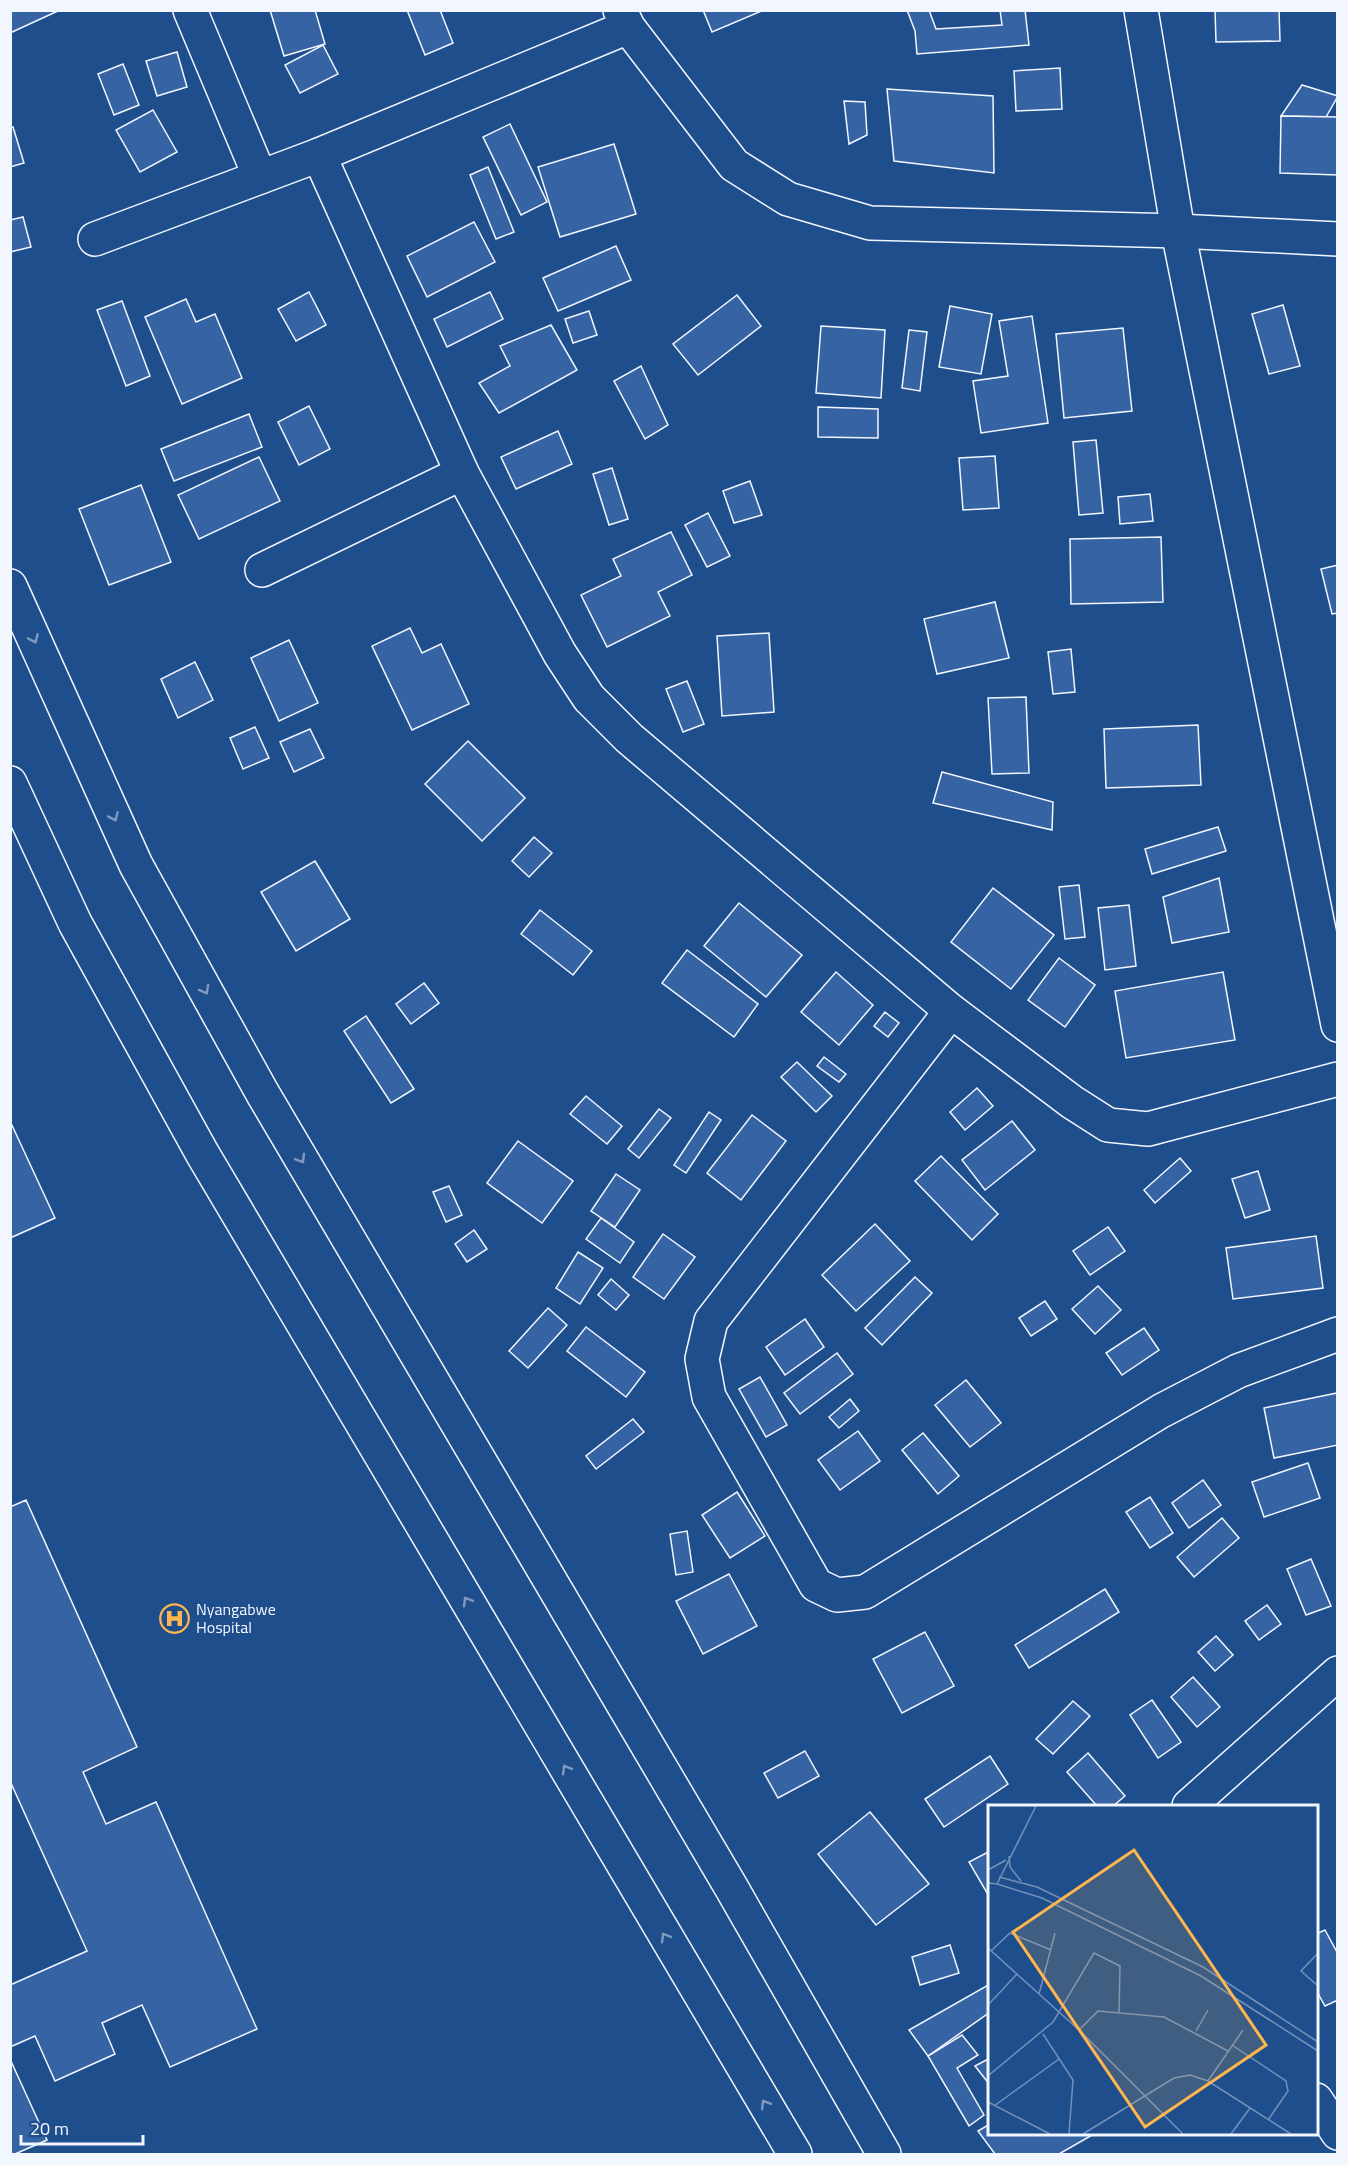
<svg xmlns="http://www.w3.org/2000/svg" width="1348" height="2165" font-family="'Titillium Web',sans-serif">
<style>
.building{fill:#3563a3;stroke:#f2f6ff;stroke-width:1.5}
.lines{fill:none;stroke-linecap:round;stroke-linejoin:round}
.minor-casing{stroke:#f2f6ff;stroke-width:36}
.minor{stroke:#1f4e8c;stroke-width:33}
.oneway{stroke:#7e9ac0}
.labels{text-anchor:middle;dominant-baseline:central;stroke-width:4.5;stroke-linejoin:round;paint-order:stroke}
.poi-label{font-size:16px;fill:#f2f6ff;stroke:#1f4e8c;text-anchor:start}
.inset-road{fill:none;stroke:#7391ba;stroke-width:1.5}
.view{fill:#ffb74d;fill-opacity:0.15;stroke:#ffb74d;stroke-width:3}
.inset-edge{fill:none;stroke:#f2f6ff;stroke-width:3}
</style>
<rect width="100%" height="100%" fill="#1f4e8c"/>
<g class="building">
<path d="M10,10H60L10,33Z"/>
<path d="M270,10H315L325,44L284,56Z"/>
<path d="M407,10H440L453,43L425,55Z"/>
<path d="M703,10H764L712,32Z"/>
<path d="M907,10H929L936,29L1002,25L1000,10H1025L1029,45L917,54L915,31Z"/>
<path d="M1215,10H1279L1280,41L1216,42Z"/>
<path d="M323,45L338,74L300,93L285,65Z"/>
<path d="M177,52L187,87L157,96L146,61Z"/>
<path d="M123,64L139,105L114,115L98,74Z"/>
<path d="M1060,68L1062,109L1016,111L1014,71Z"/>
<path d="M1302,85L1338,96L1326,117L1281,116Z"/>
<path d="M887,89L993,96L994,173L894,161Z"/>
<path d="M844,101L865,102L867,135L849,144Z"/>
<path d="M153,110L177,152L140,172L116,130Z"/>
<path d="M1281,116L1338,117V175L1280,173Z"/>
<path d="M510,124L547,202L521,215L483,137Z"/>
<path d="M13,127L24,163L10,167V128Z"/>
<path d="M614,144L636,214L560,237L538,167Z"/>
<path d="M488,167L514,232L496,239L470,175Z"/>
<path d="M23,217L31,247L10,252V220Z"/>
<path d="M474,222L495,262L427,297L407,256Z"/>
<path d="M616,246L631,280L558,311L543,278Z"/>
<path d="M309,292L326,325L296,341L278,309Z"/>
<path d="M490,292L503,319L447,347L434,319Z"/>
<path d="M737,295L761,326L698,375L673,344Z"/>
<path d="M186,299L196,322L215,314L242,378L182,404L145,317Z"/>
<path d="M122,301L150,376L126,386L97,310Z"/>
<path d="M1283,305L1300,366L1269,374L1252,314Z"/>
<path d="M950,306L992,314L981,374L939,367Z"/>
<path d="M589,311L597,335L573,343L565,319Z"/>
<path d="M1032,316L1048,423L981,433L973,381L1008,376L999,321Z"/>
<path d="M551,325L577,370L499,413L479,383L510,366L500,346Z"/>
<path d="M821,326L885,330L881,398L816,393Z"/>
<path d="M1123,328L1132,411L1064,418L1056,334Z"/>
<path d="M909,330L927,332L920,391L902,388Z"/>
<path d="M641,366L668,425L645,439L614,381Z"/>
<path d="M309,406L330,449L299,465L278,422Z"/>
<path d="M818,407L878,409V438L818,437Z"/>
<path d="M249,414L262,447L174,481L161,449Z"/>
<path d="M558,431L572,464L516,489L501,457Z"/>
<path d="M1096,440L1103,513L1079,515L1073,442Z"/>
<path d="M995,456L999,508L963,510L959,458Z"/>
<path d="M259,457L280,501L199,539L178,495Z"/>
<path d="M612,468L628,519L609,525L593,474Z"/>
<path d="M750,481L762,515L734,523L723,491Z"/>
<path d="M141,485L171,562L109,585L79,509Z"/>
<path d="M1150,494L1153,521L1120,524L1118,497Z"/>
<path d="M708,513L730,556L707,567L685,525Z"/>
<path d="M671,532L692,575L658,592L670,616L607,647L581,595L621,576L613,559Z"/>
<path d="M1161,537L1163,602L1071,604L1070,539Z"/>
<path d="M1338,565V613L1332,614L1321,569Z"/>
<path d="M995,602L1009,658L937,674L924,619Z"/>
<path d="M410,628L422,653L441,644L469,704L412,730L372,646Z"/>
<path d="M769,633L774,712L722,716L717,636Z"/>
<path d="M289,640L318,703L279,721L251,658Z"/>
<path d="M1071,649L1075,692L1053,694L1048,652Z"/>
<path d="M195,662L213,700L178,718L161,679Z"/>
<path d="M687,681L704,724L683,732L666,689Z"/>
<path d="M1026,697L1029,773L992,774L988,698Z"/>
<path d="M1198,725L1201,785L1106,788L1104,729Z"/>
<path d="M255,727L269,758L243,769L230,738Z"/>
<path d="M310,729L324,758L294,772L280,742Z"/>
<path d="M468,741L525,798L482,841L425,784Z"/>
<path d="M942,772L1053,802L1052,830L933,803Z"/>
<path d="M1218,827L1226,851L1152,874L1145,849Z"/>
<path d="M534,837L552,853L529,877L512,861Z"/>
<path d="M315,861L350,919L296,951L261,892Z"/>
<path d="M1219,878L1229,932L1172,943L1163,897Z"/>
<path d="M1079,885L1085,937L1065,939L1059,887Z"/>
<path d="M993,888L1054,935L1011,989L951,942Z"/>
<path d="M739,903L802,955L766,997L704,946Z"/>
<path d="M1129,905L1136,966L1105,970L1098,908Z"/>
<path d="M540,910L592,951L573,975L521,934Z"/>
<path d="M687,950L758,1004L734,1037L662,983Z"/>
<path d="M1059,958L1095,985L1065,1027L1028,1000Z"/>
<path d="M836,972L873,1005L839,1045L801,1012Z"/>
<path d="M1223,972L1235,1040L1126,1058L1115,991Z"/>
<path d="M424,983L439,1003L411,1024L396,1004Z"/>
<path d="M885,1012L899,1023L888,1037L874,1026Z"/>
<path d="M366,1016L414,1089L391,1103L344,1031Z"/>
<path d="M824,1057L846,1074L839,1082L817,1066Z"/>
<path d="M797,1062L832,1096L816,1112L781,1077Z"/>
<path d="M977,1088L993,1106L965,1130L950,1112Z"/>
<path d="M586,1096L622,1126L607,1144L570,1114Z"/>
<path d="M659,1109L671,1118L639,1158L628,1149Z"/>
<path d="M709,1112L721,1120L686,1173L674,1165Z"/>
<path d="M752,1115L786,1141L741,1200L707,1173Z"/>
<path d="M10,1121L55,1218L10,1238Z"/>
<path d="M1012,1121L1035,1150L985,1190L962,1160Z"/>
<path d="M518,1141L573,1181L542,1223L487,1183Z"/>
<path d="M941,1156L998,1214L972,1240L915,1181Z"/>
<path d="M1180,1158L1191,1171L1155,1203L1144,1190Z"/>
<path d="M1258,1171L1270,1210L1245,1218L1232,1179Z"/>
<path d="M616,1174L640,1190L615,1227L591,1211Z"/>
<path d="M449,1186L462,1215L446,1222L433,1192Z"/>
<path d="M601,1218L634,1242L620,1263L586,1239Z"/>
<path d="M875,1224L910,1261L856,1311L822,1275Z"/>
<path d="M1108,1227L1125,1251L1090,1275L1073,1251Z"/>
<path d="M474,1230L487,1249L467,1262L455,1244Z"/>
<path d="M663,1234L695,1257L664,1299L633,1277Z"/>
<path d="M1316,1236L1323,1288L1233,1299L1226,1248Z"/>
<path d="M578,1252L603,1268L580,1304L556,1288Z"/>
<path d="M915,1277L932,1293L882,1345L865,1328Z"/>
<path d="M611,1279L629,1295L616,1310L598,1295Z"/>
<path d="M1098,1286L1121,1310L1095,1334L1072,1309Z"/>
<path d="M1045,1301L1057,1319L1031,1336L1019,1318Z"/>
<path d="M548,1308L567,1325L528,1368L509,1351Z"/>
<path d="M805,1319L824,1347L785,1375L766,1347Z"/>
<path d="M586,1327L645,1372L626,1397L567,1351Z"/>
<path d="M1144,1328L1159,1350L1122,1375L1106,1353Z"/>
<path d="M837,1353L853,1374L800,1414L784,1393Z"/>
<path d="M760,1377L787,1425L766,1437L739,1389Z"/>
<path d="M966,1380L1001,1423L970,1447L935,1405Z"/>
<path d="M1337,1393L1338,1445L1274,1458L1264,1408Z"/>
<path d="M850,1399L859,1411L839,1428L829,1417Z"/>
<path d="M633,1419L644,1432L596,1469L586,1456Z"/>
<path d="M858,1431L880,1461L840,1490L818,1460Z"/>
<path d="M923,1433L959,1476L938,1494L902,1450Z"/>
<path d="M1308,1463L1320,1498L1264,1517L1252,1482Z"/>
<path d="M1203,1480L1221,1505L1189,1528L1172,1503Z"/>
<path d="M737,1492L765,1536L730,1558L702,1515Z"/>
<path d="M1150,1497L1173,1533L1150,1548L1126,1512Z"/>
<path d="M26,1500L137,1747L83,1772L106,1824L156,1802L257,2029L170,2067L142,2005L102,2023L115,2054L55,2081L35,2036L10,2047V1985L87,1951L10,1781V1507Z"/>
<path d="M1222,1518L1239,1538L1194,1577L1177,1557Z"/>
<path d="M687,1531L693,1572L676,1575L670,1534Z"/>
<path d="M1311,1559L1331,1606L1306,1615L1287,1569Z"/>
<path d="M729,1574L757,1626L703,1654L676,1601Z"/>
<path d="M1105,1589L1119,1612L1029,1668L1015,1645Z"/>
<path d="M1267,1605L1281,1624L1259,1640L1245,1621Z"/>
<path d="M925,1632L954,1686L902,1713L873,1659Z"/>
<path d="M1216,1636L1233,1655L1215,1671L1198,1652Z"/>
<path d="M1193,1677L1220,1707L1197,1727L1171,1697Z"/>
<path d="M1152,1700L1181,1742L1158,1758L1130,1715Z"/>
<path d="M1073,1701L1090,1716L1053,1754L1036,1739Z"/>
<path d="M805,1751L819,1776L778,1798L764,1773Z"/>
<path d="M1088,1753L1125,1796L1113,1806H1097L1067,1772Z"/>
<path d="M990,1756L1008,1784L944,1827L925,1799Z"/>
<path d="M870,1812L929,1884L876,1925L818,1854Z"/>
<path d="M990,1851V1898L969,1862Z"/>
<path d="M1325,1930L1338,1954V2000L1325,2006L1316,1990V1934Z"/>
<path d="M950,1945L959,1973L920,1985L912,1957Z"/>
<path d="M990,1984V2012L928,2056L909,2030Z"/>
<path d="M962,2035L978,2055L957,2068L984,2115L969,2126L928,2056Z"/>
<path d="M990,2058V2085L975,2066Z"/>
<path d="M10,2059L47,2140L15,2154H10Z"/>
<path d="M990,2124V2134H1094L1059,2154H995L978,2131Z"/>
</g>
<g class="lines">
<defs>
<g id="minor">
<path d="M190,10L260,177"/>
<path d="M620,10L628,27L734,165L788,199L870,223L1178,231L1338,239"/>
<path d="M1141,10L1178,231L1338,1025"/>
<path d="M319,155L462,473L560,654L589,698L629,738L951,1011L1072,1102L1108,1125L1148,1129L1338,1079"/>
<path d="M95,239L319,155L628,27"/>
<path d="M262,570L462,473"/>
<path d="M10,586L136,865L263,1094L731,1887L884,2154"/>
<path d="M10,783L75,923L202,1153L795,2154"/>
<path d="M951,1011L711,1321L702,1359L709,1397L816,1585L837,1595L865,1592L1161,1411L1238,1371L1338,1334"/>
<path d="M1189,1806L1338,1673"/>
<path d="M1316,2100L1338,2133"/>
</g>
</defs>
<use href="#minor" class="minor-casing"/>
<use href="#minor" class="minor"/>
</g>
<defs><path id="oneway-chevron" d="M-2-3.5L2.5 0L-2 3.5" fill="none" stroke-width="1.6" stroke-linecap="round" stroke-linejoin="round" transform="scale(1.5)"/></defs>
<g class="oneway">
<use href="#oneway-chevron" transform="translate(34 639) rotate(66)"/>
<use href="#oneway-chevron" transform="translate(114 817) rotate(66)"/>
<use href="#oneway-chevron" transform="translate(205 990) rotate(61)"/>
<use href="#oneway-chevron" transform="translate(301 1159) rotate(59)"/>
<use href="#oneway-chevron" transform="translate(467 1601) rotate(-121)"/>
<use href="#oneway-chevron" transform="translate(566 1769) rotate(-121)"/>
<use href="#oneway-chevron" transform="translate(665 1937) rotate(-121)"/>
<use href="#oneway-chevron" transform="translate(765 2104) rotate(-121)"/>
</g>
<defs>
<symbol id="hospital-ring" viewBox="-11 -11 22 22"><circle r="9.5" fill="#1f4e8c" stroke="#ffb74d" stroke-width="1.5"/><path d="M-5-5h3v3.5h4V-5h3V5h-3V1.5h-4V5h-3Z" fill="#ffb74d"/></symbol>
</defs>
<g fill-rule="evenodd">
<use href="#hospital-ring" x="158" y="1602" width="33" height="33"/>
</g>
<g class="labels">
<g class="poi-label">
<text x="196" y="1609">Nyangabwe<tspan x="196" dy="18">Hospital</tspan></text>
</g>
</g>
<g transform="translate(988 1805)">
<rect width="330" height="330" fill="#1f4e8c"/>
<path class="inset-road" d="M21,51L22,62L33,76M0,65L18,55M11,72L49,82L215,162L330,237M0,78L9,79L48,1M9,79L54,93L213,171L330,246M0,143L91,225L195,329M3,146L22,128L63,145M330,148L313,166L330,181M51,189L67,128M0,200L29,169M91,225L110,206L176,212L240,246M208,226L220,205M55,229L85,275L81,329M244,240L298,276L300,286L280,315M0,271L65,217L106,148L132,161L131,207M220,276L255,225M0,297L62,329M6,301L71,254M95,329L186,273L202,270L220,276L303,329M243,329L262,303"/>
<path class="view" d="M146,45L278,240L157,322L25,127Z"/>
<rect width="330" height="330" class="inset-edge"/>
</g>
<rect width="1348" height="2165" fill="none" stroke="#f2f6ff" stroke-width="24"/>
<path d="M21 2135v9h122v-9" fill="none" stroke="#f2f6ff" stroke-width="3"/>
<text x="30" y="2135" font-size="18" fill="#f2f6ff" stroke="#1f4e8c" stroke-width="4.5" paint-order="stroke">20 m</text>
</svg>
